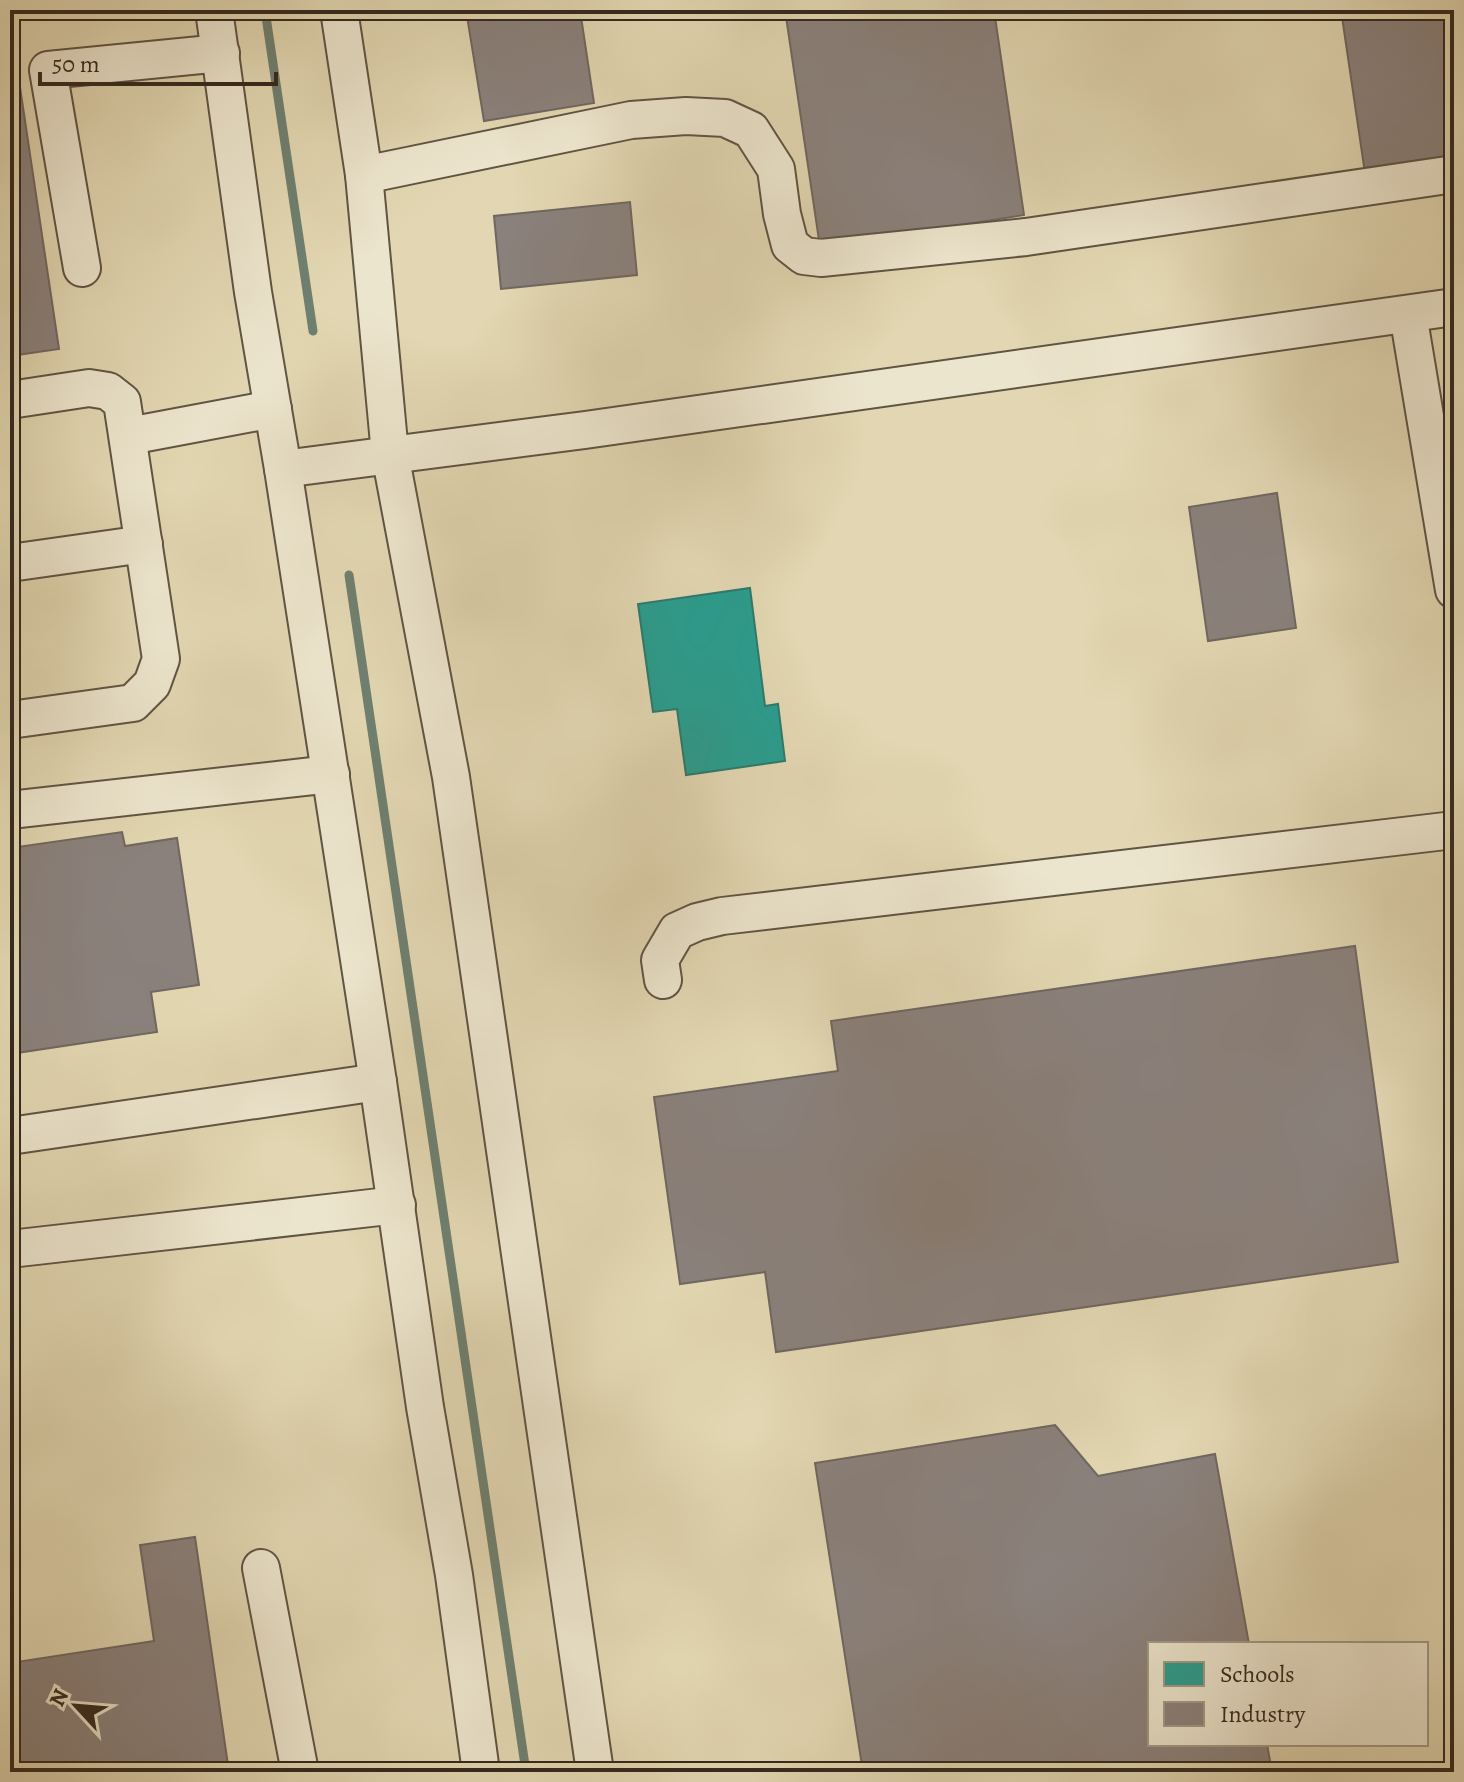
<svg xmlns="http://www.w3.org/2000/svg" width="1464" height="1782" font-family="Alegreya,serif">
<style>
.schools{fill:#2a9d8f;stroke:#2d7a6d;stroke-width:2}
.industry{fill:#8a817c;stroke:#706760;stroke-width:2}
.lines{fill:none;stroke-linecap:round;stroke-linejoin:round}
.stream{stroke:#6f8070;stroke-width:9}
.minor-casing{stroke:#605444;stroke-width:40}
.minor{stroke:#ece5cd;stroke-width:36}
</style>
<rect width="100%" height="100%" fill="#e2d7b2"/>
<filter id="stains"><feTurbulence type="fractalNoise" baseFrequency=".0025" numOctaves="4"/><feColorMatrix values="0 0 0 0 .2 0 0 0 0 .09 0 0 0 0 .02 0 0 0 .5 -.17"/></filter>
<radialGradient id="worn" r=".72"><stop offset=".6" stop-color="#630" stop-opacity="0"/><stop offset="1" stop-color="#630" stop-opacity=".3"/></radialGradient>
<path class="schools" d="M750,588L765,706L778,704L785,761L686,775L677,709L653,712L638,604Z"/>
<g class="industry">
<path d="M466,10H580L594,103L484,121Z"/>
<path d="M785,10H994L1024,215L820,247Z"/>
<path d="M1341,10H1454V160L1365,173Z"/>
<path d="M10,20L59,349L10,356Z"/>
<path d="M630,202L637,275L501,289L494,216Z"/>
<path d="M1277,493L1296,628L1208,641L1189,507Z"/>
<path d="M122,832L125,846L177,838L199,985L151,992L157,1032L10,1054V848Z"/>
<path d="M1355,946L1398,1262L776,1352L765,1272L680,1284L654,1097L838,1071L831,1021Z"/>
<path d="M1055,1425L1098,1476L1215,1454L1249,1644H1150V1744H1267L1272,1772H897L896,1767L863,1772L815,1463Z"/>
<path d="M195,1537L229,1772H10V1663L154,1641L140,1545Z"/>
</g>
<g class="lines">
<g class="stream">
<path d="M265,10L313,331"/>
<path d="M349,575L526,1772"/>
</g>
<defs>
<g id="minor">
<path d="M214,10L253,292L283,469L378,1082L425,1407L454,1575L481,1772"/>
<path d="M339,10L364,175L390,454L451,777L595,1772"/>
<path d="M364,175L631,120L686,116L725,118L751,130L776,169L782,214L790,245L804,256L821,258L1026,237L1454,174"/>
<path d="M82,268L48,70L221,53"/>
<path d="M1408,314L1454,590"/>
<path d="M10,400L89,388L108,391L122,402L161,659L152,684L133,703L10,720"/>
<path d="M129,436L273,409"/>
<path d="M283,469L585,430L1454,307"/>
<path d="M10,563L144,544"/>
<path d="M10,810L331,774"/>
<path d="M663,980L660,960L677,931L697,922L722,916L1454,830"/>
<path d="M10,1136L378,1082"/>
<path d="M10,1249L397,1205"/>
<path d="M261,1568L300,1772"/>
</g>
</defs>
<use href="#minor" class="minor-casing"/>
<use href="#minor" class="minor"/>
</g>
<rect width="1464" height="1782" fill="none" stroke="#e2d7b2" stroke-width="40"/>
<rect x="12" y="12" width="1440" height="1758" fill="none" stroke="#34291f" stroke-width="4"/>
<rect x="20" y="20" width="1424" height="1742" fill="none" stroke="#34291f" stroke-width="2"/>
<rect x="1148" y="1642" width="280" height="104" fill="#ece5cd" stroke="#a29a87" stroke-width="2"/>
<rect x="1164" y="1662" width="40" height="24" fill="#2a9d8f" stroke="#a29a87" stroke-width="2"/>
<text x="1220" y="1682" font-size="24" fill="#34291f">Schools</text>
<rect x="1164" y="1702" width="40" height="24" fill="#8a817c" stroke="#a29a87" stroke-width="2"/>
<text x="1220" y="1722" font-size="24" fill="#34291f">Industry</text>
<g transform="translate(76 1706) rotate(296)" stroke="#ece5cd" stroke-width="6" paint-order="stroke">
<path d="M0-6L14 30L0 20L-14 30Z" fill="#34291f"/>
<text y="-12" font-size="22" font-weight="bold" text-anchor="middle" fill="#34291f">N</text>
</g>
<path d="M40 72v12h236v-12" fill="none" stroke="#34291f" stroke-width="4"/>
<text x="52" y="72" font-size="24" fill="#34291f" stroke="#ece5cd" stroke-width="6" paint-order="stroke">50 m</text>
<rect width="100%" height="100%" filter="url(#stains)"/>
<rect width="100%" height="100%" fill="url(#worn)"/>
</svg>
